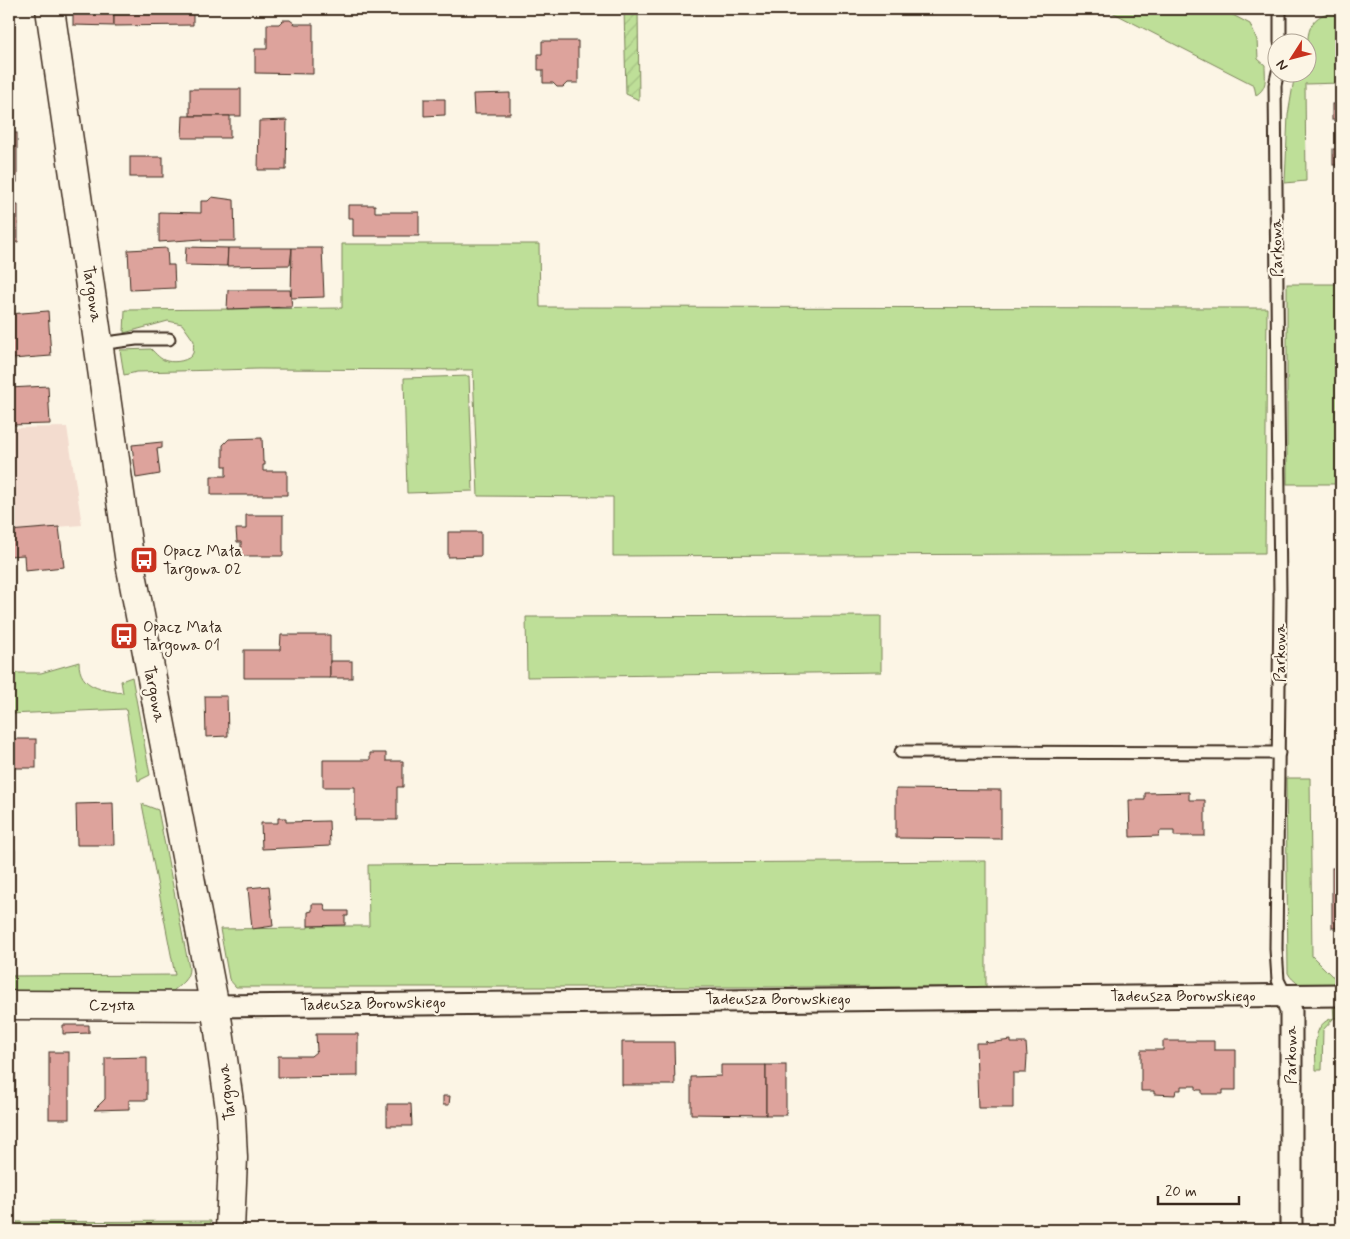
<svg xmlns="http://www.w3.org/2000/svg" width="1350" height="1239" font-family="Mynerve,sans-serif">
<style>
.built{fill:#f3dccf}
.grass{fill:#bedf98;stroke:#7c845b}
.garden{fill:url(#garden-furrows);stroke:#7c845b}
.building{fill:#dda39c;stroke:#3b2a1e}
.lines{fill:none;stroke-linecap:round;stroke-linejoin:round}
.service-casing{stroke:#3b2a1e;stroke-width:15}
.minor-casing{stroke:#3b2a1e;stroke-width:25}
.tertiary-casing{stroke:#3b2a1e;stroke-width:31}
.service{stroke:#fcf5e5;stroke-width:11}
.minor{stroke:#fcf5e5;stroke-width:21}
.tertiary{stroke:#fcf5e5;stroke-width:28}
.labels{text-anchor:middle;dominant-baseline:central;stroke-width:4.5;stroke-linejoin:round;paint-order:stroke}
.street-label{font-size:16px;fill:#3b2a1e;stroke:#fcf5e5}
.poi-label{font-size:16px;fill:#3b2a1e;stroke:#fcf5e5;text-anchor:start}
</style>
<defs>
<pattern id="garden-furrows" width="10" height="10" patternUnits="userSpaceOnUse" patternTransform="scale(1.25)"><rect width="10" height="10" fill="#bedf98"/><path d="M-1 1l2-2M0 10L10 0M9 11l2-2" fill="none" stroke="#a4c083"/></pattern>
</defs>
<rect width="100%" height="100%" fill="#fcf5e5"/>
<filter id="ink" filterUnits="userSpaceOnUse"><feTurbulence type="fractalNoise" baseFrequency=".02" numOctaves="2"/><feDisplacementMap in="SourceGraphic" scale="10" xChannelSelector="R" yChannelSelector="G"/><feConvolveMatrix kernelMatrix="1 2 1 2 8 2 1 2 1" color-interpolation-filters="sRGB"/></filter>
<g filter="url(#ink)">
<path class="built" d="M67,427L82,525L9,531V428Z"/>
<g class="grass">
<path d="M1106,9H1169L1181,12L1231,14L1250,24L1257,40L1258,59L1265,65C1265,78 1268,88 1256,95L1254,85Z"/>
<path d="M1341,11V83L1305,84L1306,181L1285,183L1288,115L1295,73L1308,72C1308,43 1300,13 1341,11Z"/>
<path d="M342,244H539L540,307L1267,308L1265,553L613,556V497L478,496L473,370L258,369L137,372L124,375L120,350L151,349C156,354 161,360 167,361C175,363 190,361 193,353C194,349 193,344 194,341L182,324L168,321L124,333L125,310L342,308Z"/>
<rect x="1287" y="284" width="54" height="200"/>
<path d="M469,376L473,491L407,493L404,378Z"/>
<path d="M881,616V672L527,677L526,617Z"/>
<path d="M79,662C79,688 102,690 123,693L121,681L132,677L150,775L138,781L126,709L9,714V673H41Z"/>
<path d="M1286,778H1310L1312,956L1332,976H1341V986C1323,986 1298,992 1288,973Z"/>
<path d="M142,804L158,810L189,968C189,979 181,984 173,991L9,993V976L175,975Z"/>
<path d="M986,861V987H236L229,979L220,929L308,928V926H369L368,865Z"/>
<path d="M1333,1005H1341V1018H1334L1323,1030L1322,1070H1316C1316,1052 1310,1023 1334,1018Z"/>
<path d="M211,1221L210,1230H9V1222Z"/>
</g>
<path class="garden" d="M624,9H638L639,100L626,94Z"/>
<g class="building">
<path d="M73,9H114V26L73,25Z"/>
<path d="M114,9H193V25L114,26Z"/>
<path d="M283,20H290L295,24H313V74L255,73V49H267V24H279Z"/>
<path d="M542,41H578V83H567L563,87H557L553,83H543V70H538V54H542Z"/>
<rect x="190" y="89" width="51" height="27"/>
<path d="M510,93V114H474L473,94Z"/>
<path d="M424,99H445V115L424,116Z"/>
<rect x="1332" y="104" width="9" height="16"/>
<path d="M183,116H230V138H182Z"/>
<path d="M287,120L286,170H258L259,121Z"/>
<rect x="9" y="133" width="8" height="49"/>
<rect x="1333" y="149" width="8" height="16"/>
<rect x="130" y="157" width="33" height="20"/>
<path d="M212,197L234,200L235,241H201L202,239L159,242V212L201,213V201H208Z"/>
<path d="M9,205H18V242L9,243Z"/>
<path d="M348,205H375V212H419V236H353V218H348Z"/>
<path d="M186,247L228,248L227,266L185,265Z"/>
<path d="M167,248L168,265H174L175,288L130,290L128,250Z"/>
<path d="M228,248H292L290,265L227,266Z"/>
<path d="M292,248H322L324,297L291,298Z"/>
<path d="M228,290H290L292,307L227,309Z"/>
<path d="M48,311L51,356L12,359L11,345H9V314Z"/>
<path d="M48,386L50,424L9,425V388Z"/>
<path d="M262,438L263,462H265V465H263V471H287V495H211V476H226V466H223V445L229,439Z"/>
<path d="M162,442V448L157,449L160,474L136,478L132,445Z"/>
<path d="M246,515H283V556H241V542H237L236,529H246Z"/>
<path d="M59,527L64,567L25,571L24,555L9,556V531Z"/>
<path d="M448,532H481V556L448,557Z"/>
<path d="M281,635H330V678H244V650H280Z"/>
<rect x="330" y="661" width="22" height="17"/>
<path d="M205,696H227L228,736L206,737Z"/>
<rect x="9" y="739" width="27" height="29"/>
<path d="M370,753H386V761H403V787H397V820H355V787H323V760H370Z"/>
<path d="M896,789L1001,790V839L896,838Z"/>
<path d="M1189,792V800H1205V836H1174V831H1160L1159,836L1130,837L1129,800H1145V793Z"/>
<path d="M113,803L114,845H77L76,804Z"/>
<path d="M278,818H286V822L329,821L330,846L262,849L261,823H278Z"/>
<rect x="9" y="850" width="6" height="11"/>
<rect x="1332" y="868" width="9" height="60"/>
<path d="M269,886L273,926L252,929L248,888Z"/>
<path d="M312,904H324L326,911H348V916H345V925L308,926V912L312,911Z"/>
<path d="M63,1025H89V1033L63,1034Z"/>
<path d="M316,1034H358V1076L278,1077V1056H311L317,1051Z"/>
<path d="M1011,1040V1043H1026L1027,1056L1026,1073H1013V1108H978L976,1043H986V1041L988,1043Z"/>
<path d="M1163,1041H1214V1050H1236V1090H1223V1094H1202V1090H1196V1086H1181V1090H1176L1175,1095L1154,1094V1091H1141V1050H1163Z"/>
<path d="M622,1042H674L675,1085H622Z"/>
<rect x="9" y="1046" width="6" height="41"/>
<rect x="49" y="1052" width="20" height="67"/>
<path d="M147,1057V1100H129V1109L94,1110L105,1099V1058Z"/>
<path d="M721,1065H766V1115L691,1114V1077L721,1076Z"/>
<rect x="766" y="1065" width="20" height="50"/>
<path d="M443,1096H450L449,1105H443Z"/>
<path d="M387,1104H411L412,1126H387Z"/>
</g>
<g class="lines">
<defs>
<g id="service">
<path d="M1280,9V42"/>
<path d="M1278,72L1275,85L1280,597L1276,949L1278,980L1286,996"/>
<path d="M99,344L136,339H169"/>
<path d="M901,752L1279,753"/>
</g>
<g id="minor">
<path d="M1286,996L1291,1011V1230"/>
<path d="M214,1006L1341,995"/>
</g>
<g id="tertiary">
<path d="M50,9L130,563L218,1024L231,1116L233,1158L230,1230"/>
<path d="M9,1005L214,1006"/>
</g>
</defs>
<use href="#service" class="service-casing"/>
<use href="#minor" class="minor-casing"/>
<use href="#tertiary" class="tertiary-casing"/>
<use href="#service" class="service"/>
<use href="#minor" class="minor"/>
<use href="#tertiary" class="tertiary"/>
</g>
</g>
<defs>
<symbol id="bus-square" viewBox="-11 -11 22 22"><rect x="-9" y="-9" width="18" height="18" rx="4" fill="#c8321e" stroke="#fcf5e5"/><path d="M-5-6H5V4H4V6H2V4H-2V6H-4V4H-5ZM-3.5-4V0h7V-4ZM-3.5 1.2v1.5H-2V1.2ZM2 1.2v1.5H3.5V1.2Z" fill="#fff"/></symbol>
</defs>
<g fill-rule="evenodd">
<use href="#bus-square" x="128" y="544" width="32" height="32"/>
<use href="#bus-square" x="108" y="620" width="32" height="32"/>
</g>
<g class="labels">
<g class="street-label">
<text transform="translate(1277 248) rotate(-91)">Parkowa</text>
<text transform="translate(92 294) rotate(82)">Targowa</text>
<text transform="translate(1280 653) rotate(-90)">Parkowa</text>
<text transform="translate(154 694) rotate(79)">Targowa</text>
<text x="1183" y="996">Tadeusza Borowskiego</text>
<text x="778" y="999">Tadeusza Borowskiego</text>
<text transform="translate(373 1004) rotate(-1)">Tadeusza Borowskiego</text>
<text x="112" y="1005">Czysta</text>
<text transform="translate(1291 1055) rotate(-90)">Parkowa</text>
<text transform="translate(227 1092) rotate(-97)">Targowa</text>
</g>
<g class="poi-label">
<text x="163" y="551">Opacz Mała<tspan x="163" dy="18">Targowa 02</tspan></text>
<text x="143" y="627">Opacz Mała<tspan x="143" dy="18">Targowa 01</tspan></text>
</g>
</g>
<rect width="1350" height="1239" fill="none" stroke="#fcf5e5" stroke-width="30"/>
<rect x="15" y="15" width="1320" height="1209" fill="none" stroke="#3b2a1e" stroke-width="2" filter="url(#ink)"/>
<g transform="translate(1292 58) rotate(234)"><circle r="24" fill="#fcf5e5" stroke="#afa495"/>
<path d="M0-4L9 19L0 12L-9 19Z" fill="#c8321e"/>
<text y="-8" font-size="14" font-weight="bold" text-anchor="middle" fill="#3b2a1e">N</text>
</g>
<path d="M1158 1196v8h81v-8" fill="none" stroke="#3b2a1e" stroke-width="2.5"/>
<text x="1165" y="1196" font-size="15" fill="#3b2a1e" stroke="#fcf5e5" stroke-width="4" paint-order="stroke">20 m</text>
</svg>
